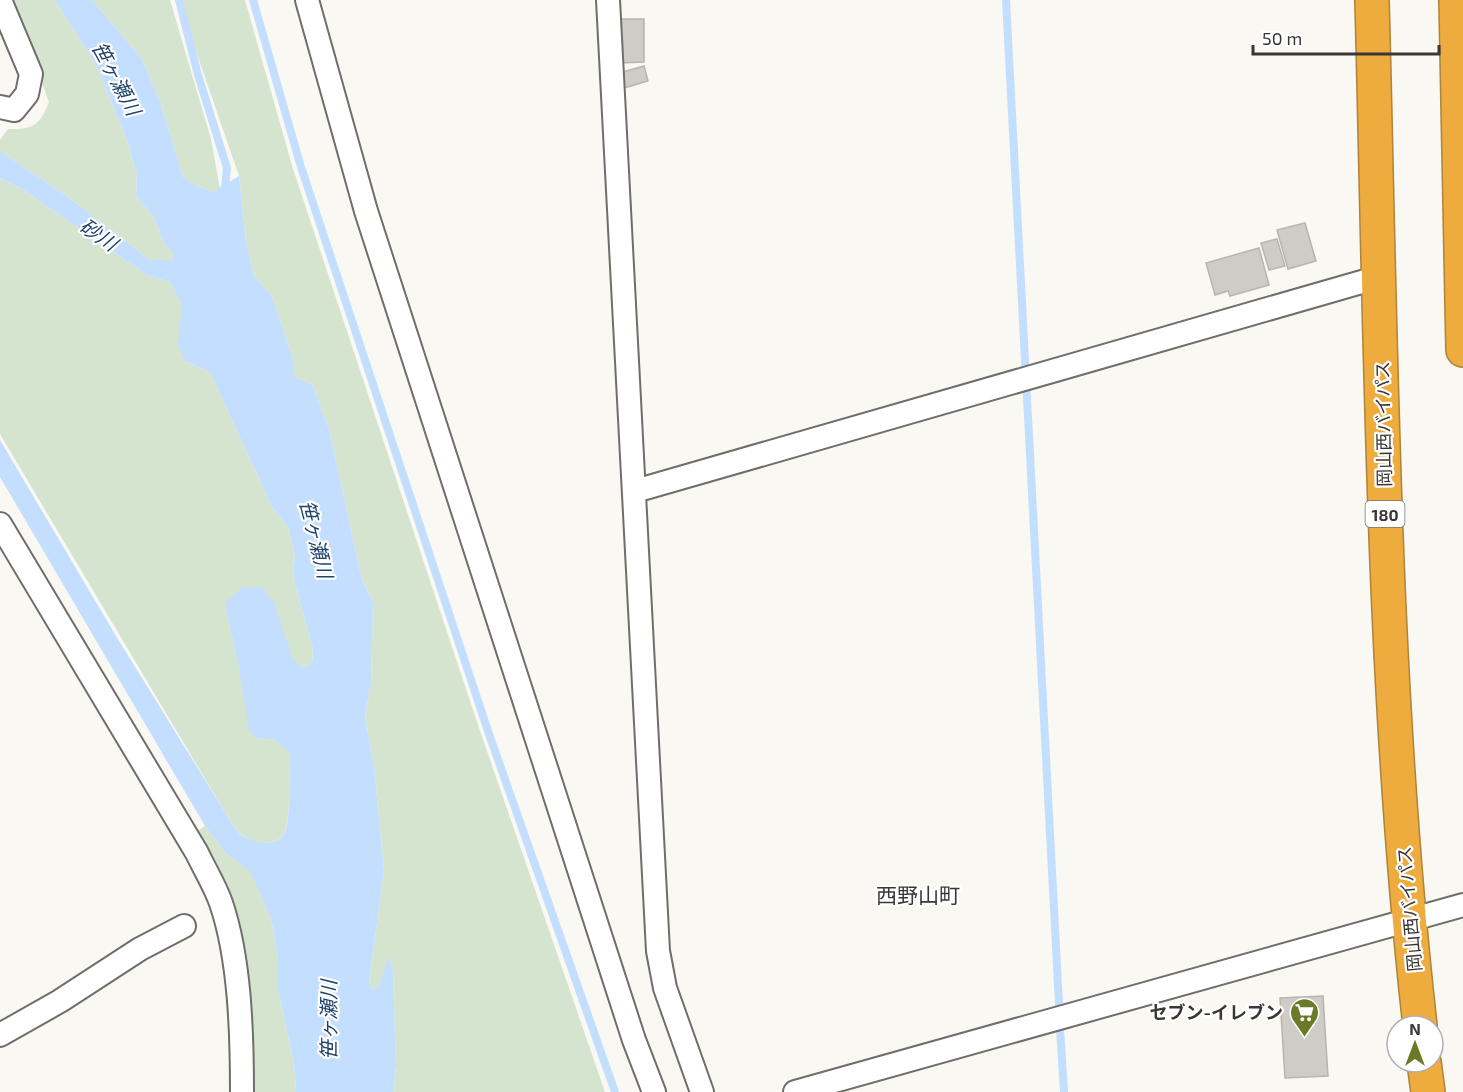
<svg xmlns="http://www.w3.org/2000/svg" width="1463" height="1092" font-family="'Exo 2','Noto Sans JP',sans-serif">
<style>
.green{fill:#d5e4cf}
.water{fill:#c4deff}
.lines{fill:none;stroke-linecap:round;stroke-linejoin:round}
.stream{stroke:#c4deff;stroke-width:8}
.building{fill:#cfcbc7;stroke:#b8b4b0;stroke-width:1.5}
.street-casing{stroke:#706e6a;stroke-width:26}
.highway-casing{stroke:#ae833a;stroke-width:36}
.street{stroke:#fff;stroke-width:22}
.highway{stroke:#edac3d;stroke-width:33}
.labels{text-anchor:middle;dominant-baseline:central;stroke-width:4.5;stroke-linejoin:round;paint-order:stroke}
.shield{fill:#fff;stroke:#747372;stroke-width:1.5}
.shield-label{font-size:16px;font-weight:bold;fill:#383735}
.street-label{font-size:18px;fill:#383735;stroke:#fff}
.poi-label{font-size:18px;font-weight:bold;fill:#383735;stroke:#fff;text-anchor:end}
.water-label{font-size:20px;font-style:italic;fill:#21446e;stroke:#fff}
.quarter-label{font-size:21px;fill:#383735;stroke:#fff}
</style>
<rect width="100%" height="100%" fill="#faf8f2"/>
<g class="green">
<path d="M11,0H55L98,69L126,138L137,174L136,196L154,217L165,246L174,253V260H150L68,197L0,151V140L8,129C33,130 40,125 49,102Z"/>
<path d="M92,0H170L211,139L220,189L213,192L196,186L183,177L161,105L142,59Z"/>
<path d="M181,0H245L293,169L479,728L605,1092H393L396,1066L393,971L388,958L379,986L371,990L369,981L384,871L374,766L365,717L371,683L373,602L362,580L329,429L312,384L296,378L293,370V359L272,296L254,276L246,241L239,176L189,31Z"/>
<path d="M0,178L22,189L147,275L170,282L182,306L185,361L210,372L272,507L288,527L295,556L293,576L313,649L312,663L305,667L297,665L292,657L227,615L255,738L275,740L289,751C291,764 290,825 284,834C275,847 254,844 242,835C235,830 229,817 223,809L0,434Z"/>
<path d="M205,826L227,854L250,870L271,919L278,956V990L294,1063L296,1092H249L242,973L191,835Z"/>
</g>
<path class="water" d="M55,0H92L142,59L161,105L183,177L196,186L213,192L239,176L246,241L254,276L272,296L293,359V370L296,378L312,384L329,429L362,580L373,602L371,683L365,717L374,766L384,871L369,981L371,990L379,986L388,957L393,971L396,1066L393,1092H296L294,1063L278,990V956L271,919L250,871L227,854L205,826L0,477V440L116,636L223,809C229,817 235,831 243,836C255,843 278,848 285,832C290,822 291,763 289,752L275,740L255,738L249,731L239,668L227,615L226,602L242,588L263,587L274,603L292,657L297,664L305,667L312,663L313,649L293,576L295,556L288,527L272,507L210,372L185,361L178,344L182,306L170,282L147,275L22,189L0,178V151L68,197L150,260H174V253L165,246L154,217L136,196L137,174L126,138L98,69Z"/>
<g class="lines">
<g class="stream">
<path d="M179,0L198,75L227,168L224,196"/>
<path d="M253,0L301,167L489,734L615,1092"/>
<path d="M1006,0L1059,1004"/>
<path d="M1060,1028L1064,1092"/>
</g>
</g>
<g class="building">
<path d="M620,19H644V62L620,63Z"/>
<path d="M644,66L648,81L624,88L619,73Z"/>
<path d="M1305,223L1316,261L1288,269L1277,230Z"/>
<path d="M1277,239L1285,266L1269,270L1261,243Z"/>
<path d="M1259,248L1269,285L1230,296L1228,291L1215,295L1206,263Z"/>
<path d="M1323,996L1328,1076L1285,1078L1280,998Z"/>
</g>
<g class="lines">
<defs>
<g id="street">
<path d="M307,0L366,211L634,1040L654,1092"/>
<path d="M608,0L658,951L665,988L702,1092"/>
<path d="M0,107L14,110L27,94L31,74L0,0"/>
<path d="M635,491L1379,277"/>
<path d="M0,524L197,853C205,870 215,886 221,903C240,959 242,1033 242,1092"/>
<path d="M0,1035L60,1001L140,949L184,926"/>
<path d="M795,1092L1463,905"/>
</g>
<g id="highway">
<path d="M1372,0C1381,342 1382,686 1420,1026"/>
<path d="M1456,0L1463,350"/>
<path d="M1424,1062L1428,1092"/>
</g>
</defs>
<use href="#street" class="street-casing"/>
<use href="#highway" class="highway-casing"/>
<use href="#street" class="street"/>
<use href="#highway" class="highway"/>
</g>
<defs>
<symbol id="supermarket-pin" viewBox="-11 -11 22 30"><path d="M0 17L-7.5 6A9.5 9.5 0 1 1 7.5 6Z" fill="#6b7a27" stroke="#fff"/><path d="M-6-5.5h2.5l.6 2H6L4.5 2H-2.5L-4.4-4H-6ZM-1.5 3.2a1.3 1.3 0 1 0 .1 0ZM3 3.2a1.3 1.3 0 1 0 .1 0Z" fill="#fff"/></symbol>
</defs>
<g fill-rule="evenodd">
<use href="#supermarket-pin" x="1288" y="996" width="33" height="45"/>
</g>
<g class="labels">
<rect class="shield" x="1365.5" y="501" width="39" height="26" rx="4.5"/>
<g class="shield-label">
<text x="1385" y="514">180</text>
</g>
<g class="street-label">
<text transform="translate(1383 424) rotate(-91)">岡山西バイパス</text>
<text transform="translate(1409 909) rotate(-95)">岡山西バイパス</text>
</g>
<g class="poi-label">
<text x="1283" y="1012">セブン-イレブン</text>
</g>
<g class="water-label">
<text transform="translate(117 78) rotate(62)">笹ヶ瀬川</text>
<text transform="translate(99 234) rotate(34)">砂川</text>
<text transform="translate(317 539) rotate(76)">笹ヶ瀬川</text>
<text transform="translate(328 1020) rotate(-90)">笹ヶ瀬川</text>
</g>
<g class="quarter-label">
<text x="918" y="894">西野山町</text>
</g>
</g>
<g transform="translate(1415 1044)"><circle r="28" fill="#ffffff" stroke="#afafae" stroke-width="1.5"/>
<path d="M0-4.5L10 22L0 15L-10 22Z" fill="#6b7a27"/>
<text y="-9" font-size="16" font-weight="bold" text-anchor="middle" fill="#383735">N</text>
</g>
<path d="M1253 45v9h186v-9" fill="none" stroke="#383735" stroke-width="3"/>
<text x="1262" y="45" font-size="18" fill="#383735" stroke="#ffffff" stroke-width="4.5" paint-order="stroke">50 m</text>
</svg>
